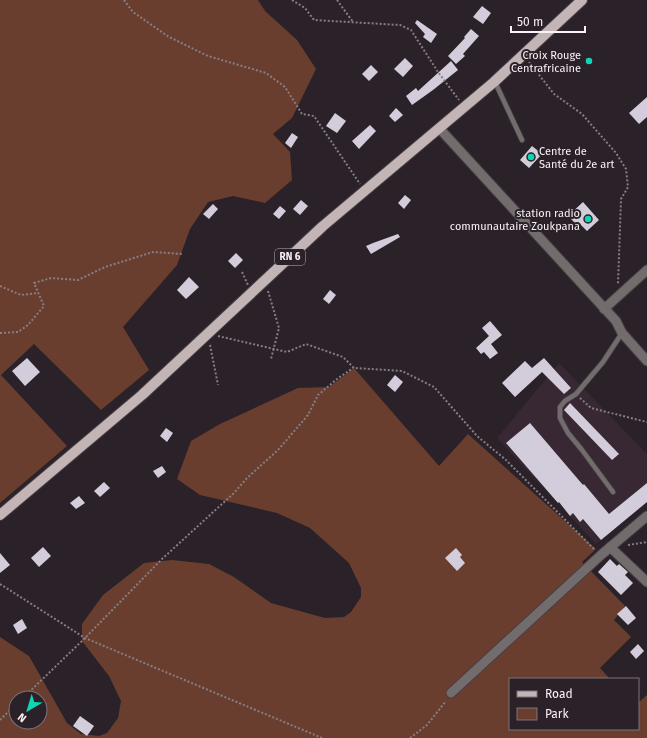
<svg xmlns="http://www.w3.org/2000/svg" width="647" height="738" font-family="'Fira Sans',sans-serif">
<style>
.built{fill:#372833}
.green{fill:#693e2f;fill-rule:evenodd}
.building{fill:#d3cddb}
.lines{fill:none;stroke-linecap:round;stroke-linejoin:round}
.service-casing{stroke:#483e45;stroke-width:6}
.minor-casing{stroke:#483e45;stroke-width:11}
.primary-casing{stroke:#483e45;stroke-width:12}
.path{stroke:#877e84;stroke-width:2;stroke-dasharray:2 2;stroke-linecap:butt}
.service{stroke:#736c6d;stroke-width:4.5}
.minor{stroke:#736c6d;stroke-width:9}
.primary{stroke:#c3b4b6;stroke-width:10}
.poi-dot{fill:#0dd5b5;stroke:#2b2128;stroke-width:1.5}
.labels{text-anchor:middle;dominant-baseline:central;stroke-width:4;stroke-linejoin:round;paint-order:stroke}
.shield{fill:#2b2128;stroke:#bbb3b8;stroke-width:1}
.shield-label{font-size:10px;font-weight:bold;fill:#f9f1f6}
.poi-label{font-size:11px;fill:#f9f1f6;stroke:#2b2128;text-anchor:end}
</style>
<rect width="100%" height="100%" fill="#2b2128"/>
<path class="built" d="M559,363L647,454V502L596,544L497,438Z"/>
<g class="green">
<path d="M0,0H258L265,11L297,40L316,69L292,118L273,134L290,152L292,180L265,203L233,196L208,202L190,229L177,265L123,327L149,370L101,410L34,344L1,375L67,446L0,503Z"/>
<path d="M354,368L439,466L468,434L596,549L582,562L625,606L614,620L631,637L600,668L610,679H510V729H638V703L647,695V738H0V637L29,656L67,723L81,734L99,736L107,733L118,718L121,701L109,676L82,641V624L103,595L144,563L172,560L209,564L234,577L271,603L325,618L344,617L351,612L361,597V588L349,563L310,528L277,513L200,495L177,479L191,441L220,424L298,388L329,387ZM16,698H40V722H16Z"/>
</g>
<g class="building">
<path d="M482,6L491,13L483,24L473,17Z"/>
<path d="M417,20L437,34L431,43L423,37L425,34L415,23Z"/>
<path d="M471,29L479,36L463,54L465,56L456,64L448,56L465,38L464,37Z"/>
<path d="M405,58L413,66L403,77L394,69Z"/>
<path d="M451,61L458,70L433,90L412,105L406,96L416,88L418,91Z"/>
<path d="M371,65L378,72L369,81L362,74Z"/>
<path d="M647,97V117L639,124L629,113Z"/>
<path d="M396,108L403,115L395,122L389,116Z"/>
<path d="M335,113L346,121L337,133L326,126Z"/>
<path d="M370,125L376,131L359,149L352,141Z"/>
<path d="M292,133L298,137L291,148L285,143Z"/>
<path d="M532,146L542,154L529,168L520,160Z"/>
<path d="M405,195L411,200L404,209L398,203Z"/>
<path d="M301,200L308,206L300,215L293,209Z"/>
<path d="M583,202L599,220L587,231L578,222L576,224L568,216Z"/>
<path d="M213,204L218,209L209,219L203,214Z"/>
<path d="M280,206L286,211L279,219L273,214Z"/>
<path d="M398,234L400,237L371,254L366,246L373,243Z"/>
<path d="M236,253L243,260L235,268L228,261Z"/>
<path d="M189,277L199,287L186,299L177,290Z"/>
<path d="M330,290L336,295L329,304L323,299Z"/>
<path d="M490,321L502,335L491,344L498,353L490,359L484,352L481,354L476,348L489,336L482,328Z"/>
<path d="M27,358L40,372L25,386L12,371Z"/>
<path d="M544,358L571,388L564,394L542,372L515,397L502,383L525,361L532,368Z"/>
<path d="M395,375L403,382L395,392L387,385Z"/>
<path d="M570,403L619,454L612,460L564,410Z"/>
<path d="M530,423L583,485L584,484L609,514L647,483V502L601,540L583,519L580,522L573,513L570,516L559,502L558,503L506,443Z"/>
<path d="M166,428L173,433L167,442L160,436Z"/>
<path d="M162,466L166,472L158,478L153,471Z"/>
<path d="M104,482L110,488L100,497L94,491Z"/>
<path d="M79,496L85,503L76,509L70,503Z"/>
<path d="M43,547L51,556L39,567L31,558Z"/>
<path d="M456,548L462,555L460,557L465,563L457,571L445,558Z"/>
<path d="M0,553L10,565L0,573Z"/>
<path d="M610,559L617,566L619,564L628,572L625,575L633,583L621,595L598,572Z"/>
<path d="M626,606L636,618L628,625L617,614Z"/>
<path d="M22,619L27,628L18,634L13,625Z"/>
<path d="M638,644L644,651L636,659L630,652Z"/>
<path d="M80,716L94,726L87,736L73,726Z"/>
</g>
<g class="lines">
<defs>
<g id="service">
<path d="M495,82L522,140"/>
<path d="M613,492L582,450L568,433L560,418V407L565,401L576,394L603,362L622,333"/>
</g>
<g id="minor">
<path d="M439,128L616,321L622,333L647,361"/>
<path d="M604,309L647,270"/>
<path d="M610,547L647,582"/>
<path d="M451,693L601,555L647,516"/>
</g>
<path id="primary" d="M0,515L142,395L323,226L494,82L582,0"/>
</defs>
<use href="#service" class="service-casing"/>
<use href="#minor" class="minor-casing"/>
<use href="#primary" class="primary-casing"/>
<g class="path">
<path d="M124,0L133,12L169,37L208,56L266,73L285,87L302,114L314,116L360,184"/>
<path d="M292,0L305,8L314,20L400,25L411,30L438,72L459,100"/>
<path d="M337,0L353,22"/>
<path d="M529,62L554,94L582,114L616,153L626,169L628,187L621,199L618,284"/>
<path d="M242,272L248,285"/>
<path d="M0,286L21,295L38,293"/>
<path d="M268,291L279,328L271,359"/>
<path d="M0,333L18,332L28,325L44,306L34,283L51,278L78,280L105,267L153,252L183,254"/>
<path d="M218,336L287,352L306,344L343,357L354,368L402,371L434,387L477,436L506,460L594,549"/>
<path d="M210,345L218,385"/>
<path d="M580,398L591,408L647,422"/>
<path d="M628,545L647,542"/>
<path d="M0,584L85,638L322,738"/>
<path d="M23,698L85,638L162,559L234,493L247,478L278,450L308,415L318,395L337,379L353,368"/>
<path d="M0,720L16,704"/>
<path d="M410,738L427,725L446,701"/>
</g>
<use href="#service" class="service"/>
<use href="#minor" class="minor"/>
<use href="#primary" class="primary"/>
</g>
<g class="poi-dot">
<circle cx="589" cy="61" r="4"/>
<circle cx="531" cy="157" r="4"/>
<circle cx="588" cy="219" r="4"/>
</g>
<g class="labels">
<rect class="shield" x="275" y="249" width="30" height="16" rx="3"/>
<g class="shield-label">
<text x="290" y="257">RN 6</text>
</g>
<g class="poi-label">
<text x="581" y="55">Croix Rouge<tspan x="581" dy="13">Centrafricaine</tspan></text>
<text x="539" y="151" text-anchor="start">Centre de<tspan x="539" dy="13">Santé du 2e art</tspan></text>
<text x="580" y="213">station radio<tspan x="580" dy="13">communautaire Zoukpana</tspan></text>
</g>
</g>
<rect x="509" y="678" width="130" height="52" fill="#2b2128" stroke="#7d747a"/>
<rect x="517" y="691" width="20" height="6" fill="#c3b4b6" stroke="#7d747a"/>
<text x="545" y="698" font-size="12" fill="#f9f1f6">Road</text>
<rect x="517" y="708" width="20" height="12" fill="#693e2f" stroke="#7d747a"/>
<text x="545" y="718" font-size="12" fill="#f9f1f6">Park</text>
<g transform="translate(28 710) rotate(218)"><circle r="19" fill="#2b2128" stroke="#7d747a"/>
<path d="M0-3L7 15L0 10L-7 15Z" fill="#0dd5b5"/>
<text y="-6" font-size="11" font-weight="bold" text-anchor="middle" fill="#f9f1f6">N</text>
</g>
<path d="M511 26v6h74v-6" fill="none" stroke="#f9f1f6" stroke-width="2"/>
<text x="517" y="26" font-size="12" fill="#f9f1f6" stroke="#2b2128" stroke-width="3" paint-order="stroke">50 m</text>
</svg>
